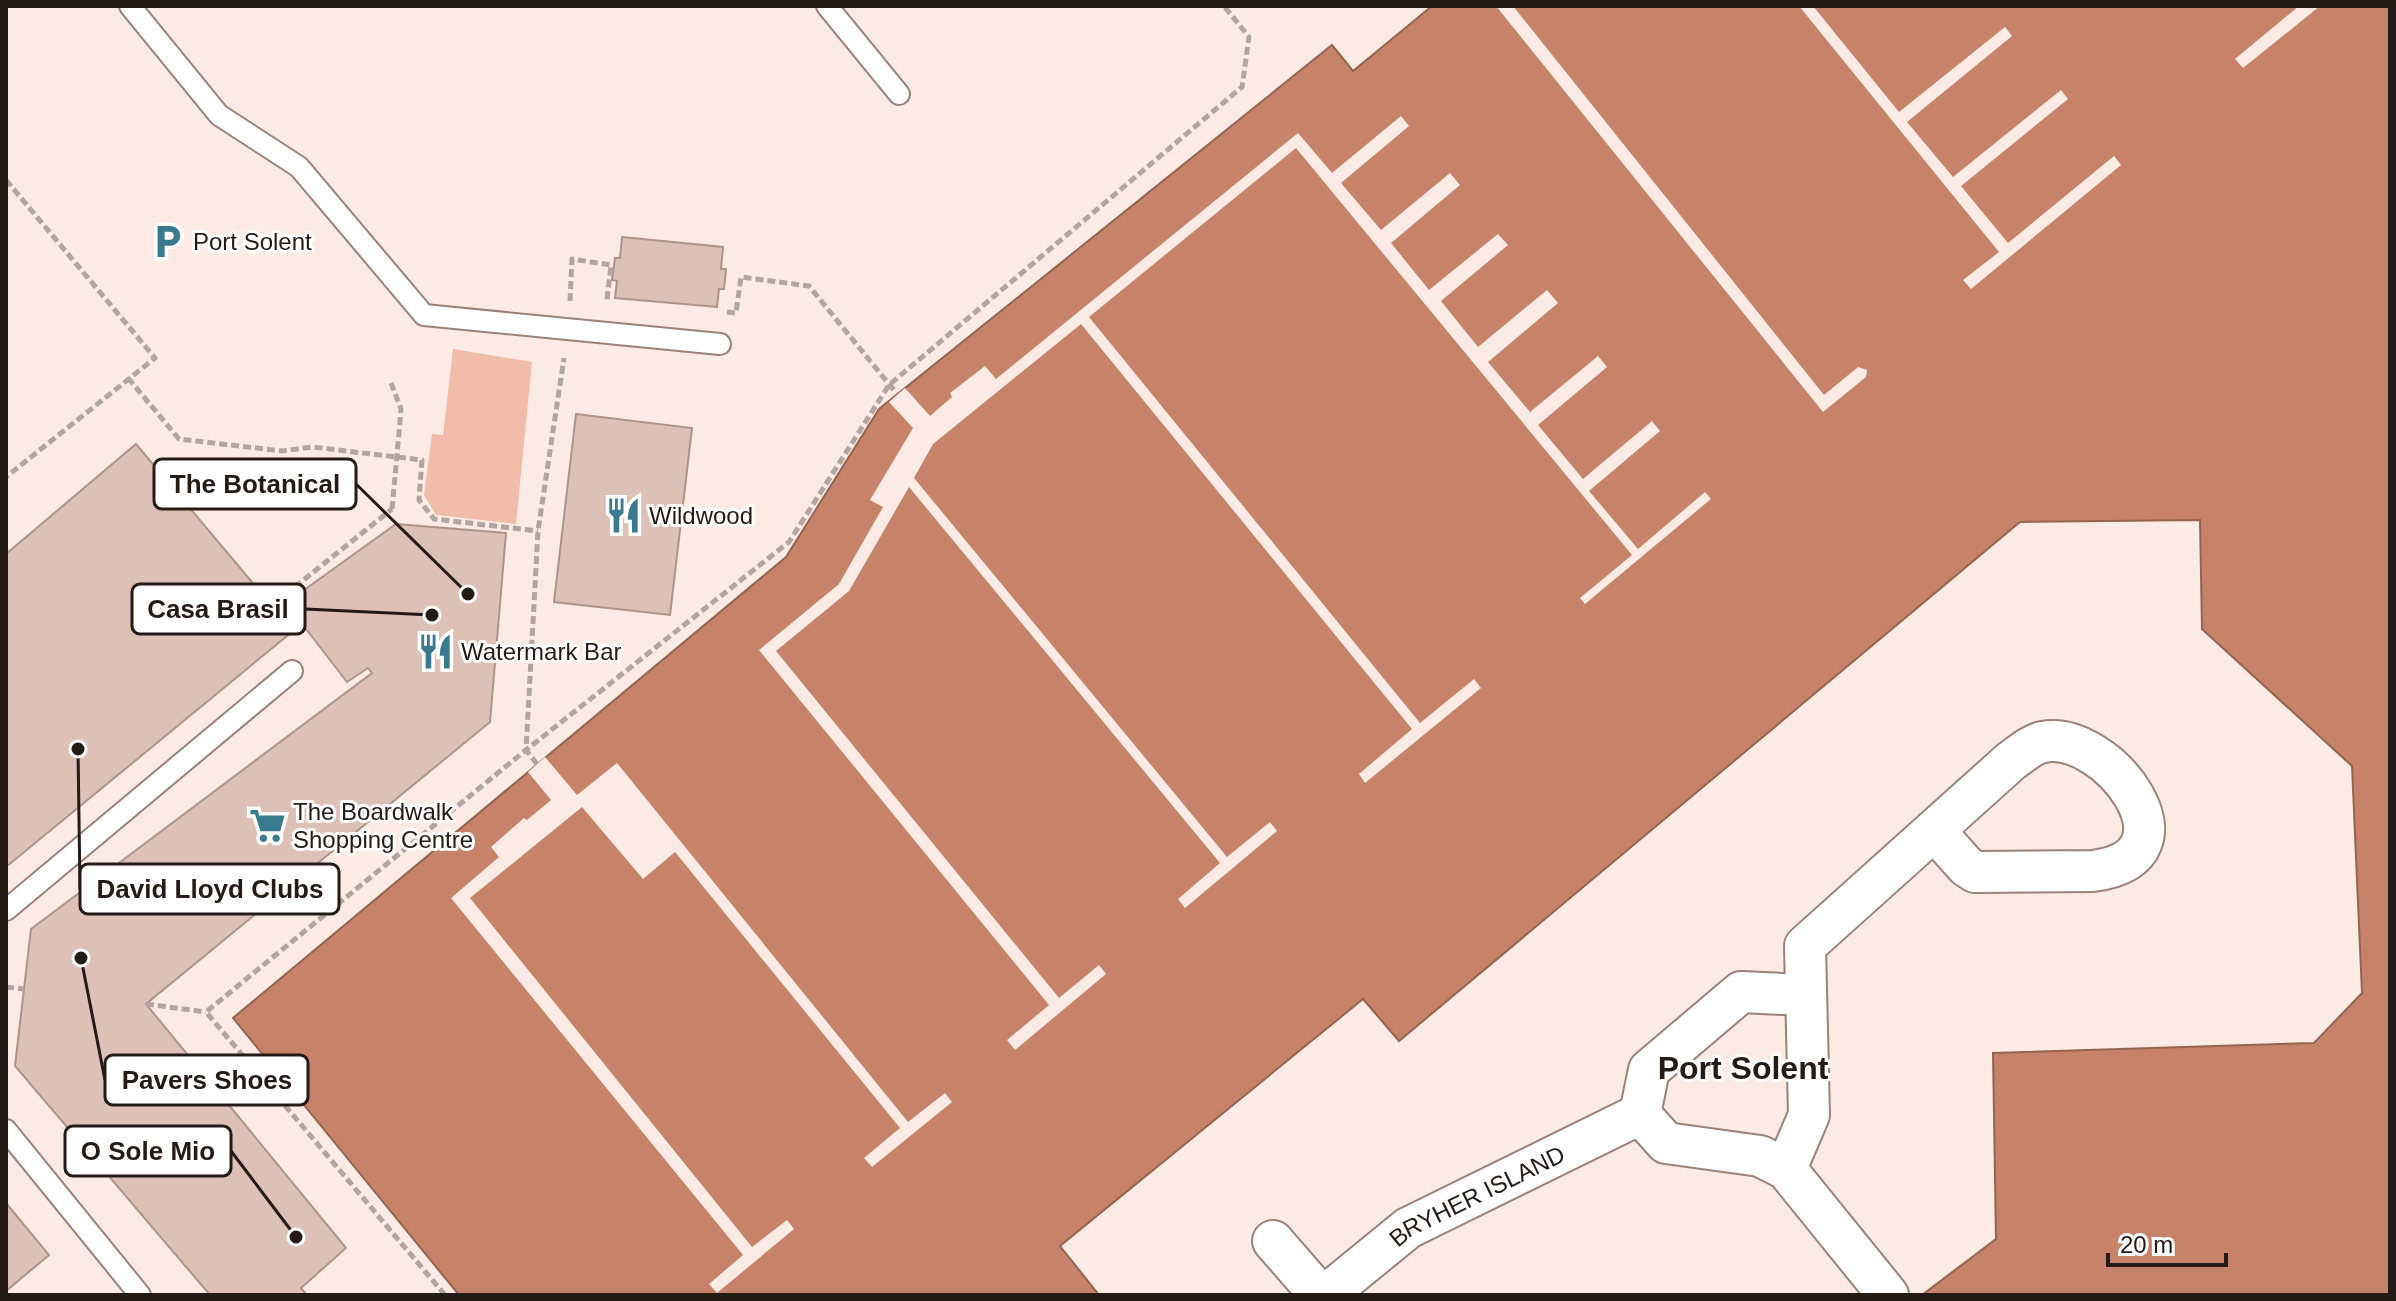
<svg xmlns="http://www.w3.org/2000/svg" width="2396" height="1301" font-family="Arial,sans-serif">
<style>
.green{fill:#f1bdaa}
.water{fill:#c6836a;stroke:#956451;stroke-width:2}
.pier{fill:#fcebe4}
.building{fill:#ddc1b7;stroke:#ae9389;stroke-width:2}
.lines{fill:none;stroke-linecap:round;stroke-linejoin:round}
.service-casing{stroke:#9b8178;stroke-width:24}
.minor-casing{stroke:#9b8178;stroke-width:44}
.path{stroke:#b2a49e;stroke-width:5;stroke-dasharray:8 4;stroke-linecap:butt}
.service{stroke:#fff;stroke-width:20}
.minor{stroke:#fff;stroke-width:40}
.path-bridge{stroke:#b2a49e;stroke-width:5;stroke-dasharray:8 4;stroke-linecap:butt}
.labels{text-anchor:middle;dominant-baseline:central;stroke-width:6;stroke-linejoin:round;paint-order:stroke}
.poi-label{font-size:24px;fill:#241a16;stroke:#fff;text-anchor:start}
.street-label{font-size:24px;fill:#241a16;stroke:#fff}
.district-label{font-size:32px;font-weight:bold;fill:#241a16;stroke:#fff}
.leader{fill:none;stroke:#241a16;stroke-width:3}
.callout-dot{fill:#241a16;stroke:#fff;stroke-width:3}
.callout{fill:#fff;stroke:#241a16;stroke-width:3}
.callout-label{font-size:26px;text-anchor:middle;font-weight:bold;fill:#241a16}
</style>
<rect width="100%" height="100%" fill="#fcebe4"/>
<path class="green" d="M453,349L532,362L516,524L436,515L424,495L432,434L443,435Z"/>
<path class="water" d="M1432,6H2390V1295H1922L1996,1239L1993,1053L2314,1043L2362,993L2352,766L2202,629L2200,520L2020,522L1399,1041L1363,999L1060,1246L1099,1295H459L233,1018L786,557L879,409L1332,45L1353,71Z"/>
<g class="pier">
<path d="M1496,6H1513L1824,395L1858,367L1867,370L1866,377L1823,412Z"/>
<path d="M1799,6H1813L1899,112L2005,27L2012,36L1907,122L1953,177L2061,90L2068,99L1961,186L2008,243L2114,156L2121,165L1971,289L1963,280L1999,252Z"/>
<path d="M2299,6H2320L2243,68L2235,59Z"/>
<path d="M1401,116L1409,126L1341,183L1381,230L1450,173L1460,185L1391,243L1429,290L1498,234L1508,245L1441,301L1478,347L1547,290L1558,303L1488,362L1530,412L1598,356L1607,367L1538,425L1583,479L1652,421L1660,431L1589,491L1638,549L1705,492L1711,499L1585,604L1580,598L1632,555L1296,148L1089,317L1420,723L1474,679L1481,688L1365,783L1359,774L1412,729L1081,324L933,444L914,478L1227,857L1270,822L1277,831L1185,908L1178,899L1220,863L909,487L849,591L776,651L1059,998L1099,965L1106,974L1015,1050L1007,1040L1049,1005L759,650L839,584L883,507L870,500L913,428L889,402L905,388L930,416L952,397L950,393L985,366L996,379L1298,133L1332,173Z"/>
<path d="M545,757L577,795L617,763L908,1122L945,1093L952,1102L872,1167L864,1158L900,1128L675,852L643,879L582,807L470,898L752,1247L787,1220L794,1229L717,1293L709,1284L743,1255L451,898L499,857L491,847L524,818L527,820L551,800L528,772Z"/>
</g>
<g class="building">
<path d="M622,237L723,247L721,269H726L724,289H719L717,307L615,298L617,281L612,280L615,258H620Z"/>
<path d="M576,414L692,428L670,615L554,602Z"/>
<path d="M136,444L293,631L6,867V554Z"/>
<path d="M396,524L506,533L490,722L146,1004L346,1248L301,1288L307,1295H210L15,1066L31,929L372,673L368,668L347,682L286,603Z"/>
<path d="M6,1203L49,1255L6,1291Z"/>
</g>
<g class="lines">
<defs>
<g id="service">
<path d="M130,6L219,115L299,167L424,315L720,344"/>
<path d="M827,6L899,94"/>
<path d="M6,910L292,671"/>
<path d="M6,1130L140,1295"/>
</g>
<g id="minor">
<path d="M1804,995L1741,992L1649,1070L1640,1114L1666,1143L1760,1156L1786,1169L1888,1295"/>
<path d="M1786,1169L1809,1115L1805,946L2011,761C2021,754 2032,744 2043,742C2107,729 2205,857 2093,871L1975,872L1966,866L1934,830"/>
<path d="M1273,1241L1320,1295"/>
<path id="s1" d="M1326,1295L1408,1228L1640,1114"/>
</g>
</defs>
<use href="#service" class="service-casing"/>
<use href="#minor" class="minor-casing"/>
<g class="path">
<path d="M6,180L155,358L6,477"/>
<path d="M570,301L572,259L611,265L607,300H609"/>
<path d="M727,312L736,313L741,277L809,286L897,394"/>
<path d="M128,378L179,439L282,451L313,447L422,460L419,500L434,519L538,531"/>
<path d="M391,383L401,409L400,422"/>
<path d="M295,596L291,590L392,509"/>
<path d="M537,764L526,750L538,531L564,358"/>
<path d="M6,987L24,989"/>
<path d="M146,1004L206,1012"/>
<path d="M445,1295L206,1012L526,750L789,542L889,385L1242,87L1249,37L1224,6"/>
</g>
<use href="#service" class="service"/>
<use href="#minor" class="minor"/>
<path class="path-bridge" d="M392,509L400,422"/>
</g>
<defs>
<symbol id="parking-bare" viewBox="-9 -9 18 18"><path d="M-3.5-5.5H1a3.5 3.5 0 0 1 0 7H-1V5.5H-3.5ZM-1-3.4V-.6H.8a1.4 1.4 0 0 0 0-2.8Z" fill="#3a7a8e" stroke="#fff" stroke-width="2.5" paint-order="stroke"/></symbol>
<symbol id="restaurant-bare" viewBox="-9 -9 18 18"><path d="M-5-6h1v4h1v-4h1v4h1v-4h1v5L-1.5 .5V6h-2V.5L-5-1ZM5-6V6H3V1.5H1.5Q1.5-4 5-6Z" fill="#3a7a8e" stroke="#fff" stroke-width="2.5" paint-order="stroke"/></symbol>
<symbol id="supermarket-bare" viewBox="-9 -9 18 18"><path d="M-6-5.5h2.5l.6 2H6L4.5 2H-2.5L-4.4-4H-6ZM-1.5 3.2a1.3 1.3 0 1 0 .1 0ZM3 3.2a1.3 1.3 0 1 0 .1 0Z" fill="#3a7a8e" stroke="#fff" stroke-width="2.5" paint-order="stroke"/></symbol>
</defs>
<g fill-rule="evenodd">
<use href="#parking-bare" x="142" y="216" width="51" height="51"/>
<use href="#restaurant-bare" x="598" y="490" width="51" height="51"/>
<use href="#restaurant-bare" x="410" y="626" width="51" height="51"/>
<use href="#supermarket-bare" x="242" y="800" width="51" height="51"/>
</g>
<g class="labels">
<g class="poi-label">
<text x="193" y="241">Port Solent</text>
<text x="649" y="515">Wildwood</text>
<text x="461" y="651">Watermark Bar</text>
<text x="293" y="811">The Boardwalk<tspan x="293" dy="28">Shopping Centre</tspan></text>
</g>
<g class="street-label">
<text stroke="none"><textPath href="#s1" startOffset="182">BRYHER ISLAND</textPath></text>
</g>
<g class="district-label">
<text x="1743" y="1068">Port Solent</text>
</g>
</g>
<path class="leader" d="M468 594L356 484M432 615L305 609M78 749L80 889M81 958L105 1080M296 1237L231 1151"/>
<g class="callout-dot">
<circle cx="468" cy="594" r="8"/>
<circle cx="432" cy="615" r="8"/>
<circle cx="78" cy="749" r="8"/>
<circle cx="81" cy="958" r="8"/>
<circle cx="296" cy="1237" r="8"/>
</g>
<g class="callout">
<rect x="154" y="459" width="202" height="50" rx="8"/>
<rect x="132" y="584" width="173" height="50" rx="8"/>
<rect x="80" y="864" width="259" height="50" rx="8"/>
<rect x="105" y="1055" width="203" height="50" rx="8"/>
<rect x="65" y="1126" width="166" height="50" rx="8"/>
</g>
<g class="callout-label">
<text x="255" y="493">The Botanical</text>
<text x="218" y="618">Casa Brasil</text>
<text x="210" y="898">David Lloyd Clubs</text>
<text x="207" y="1089">Pavers Shoes</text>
<text x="148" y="1160">O Sole Mio</text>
</g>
<rect width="2396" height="1301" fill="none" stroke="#241a16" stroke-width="16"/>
<path d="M2108 1253v12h118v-12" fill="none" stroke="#241a16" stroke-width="4"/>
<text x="2120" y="1253" font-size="24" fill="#241a16" stroke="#ffffff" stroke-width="6" paint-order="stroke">20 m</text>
</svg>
